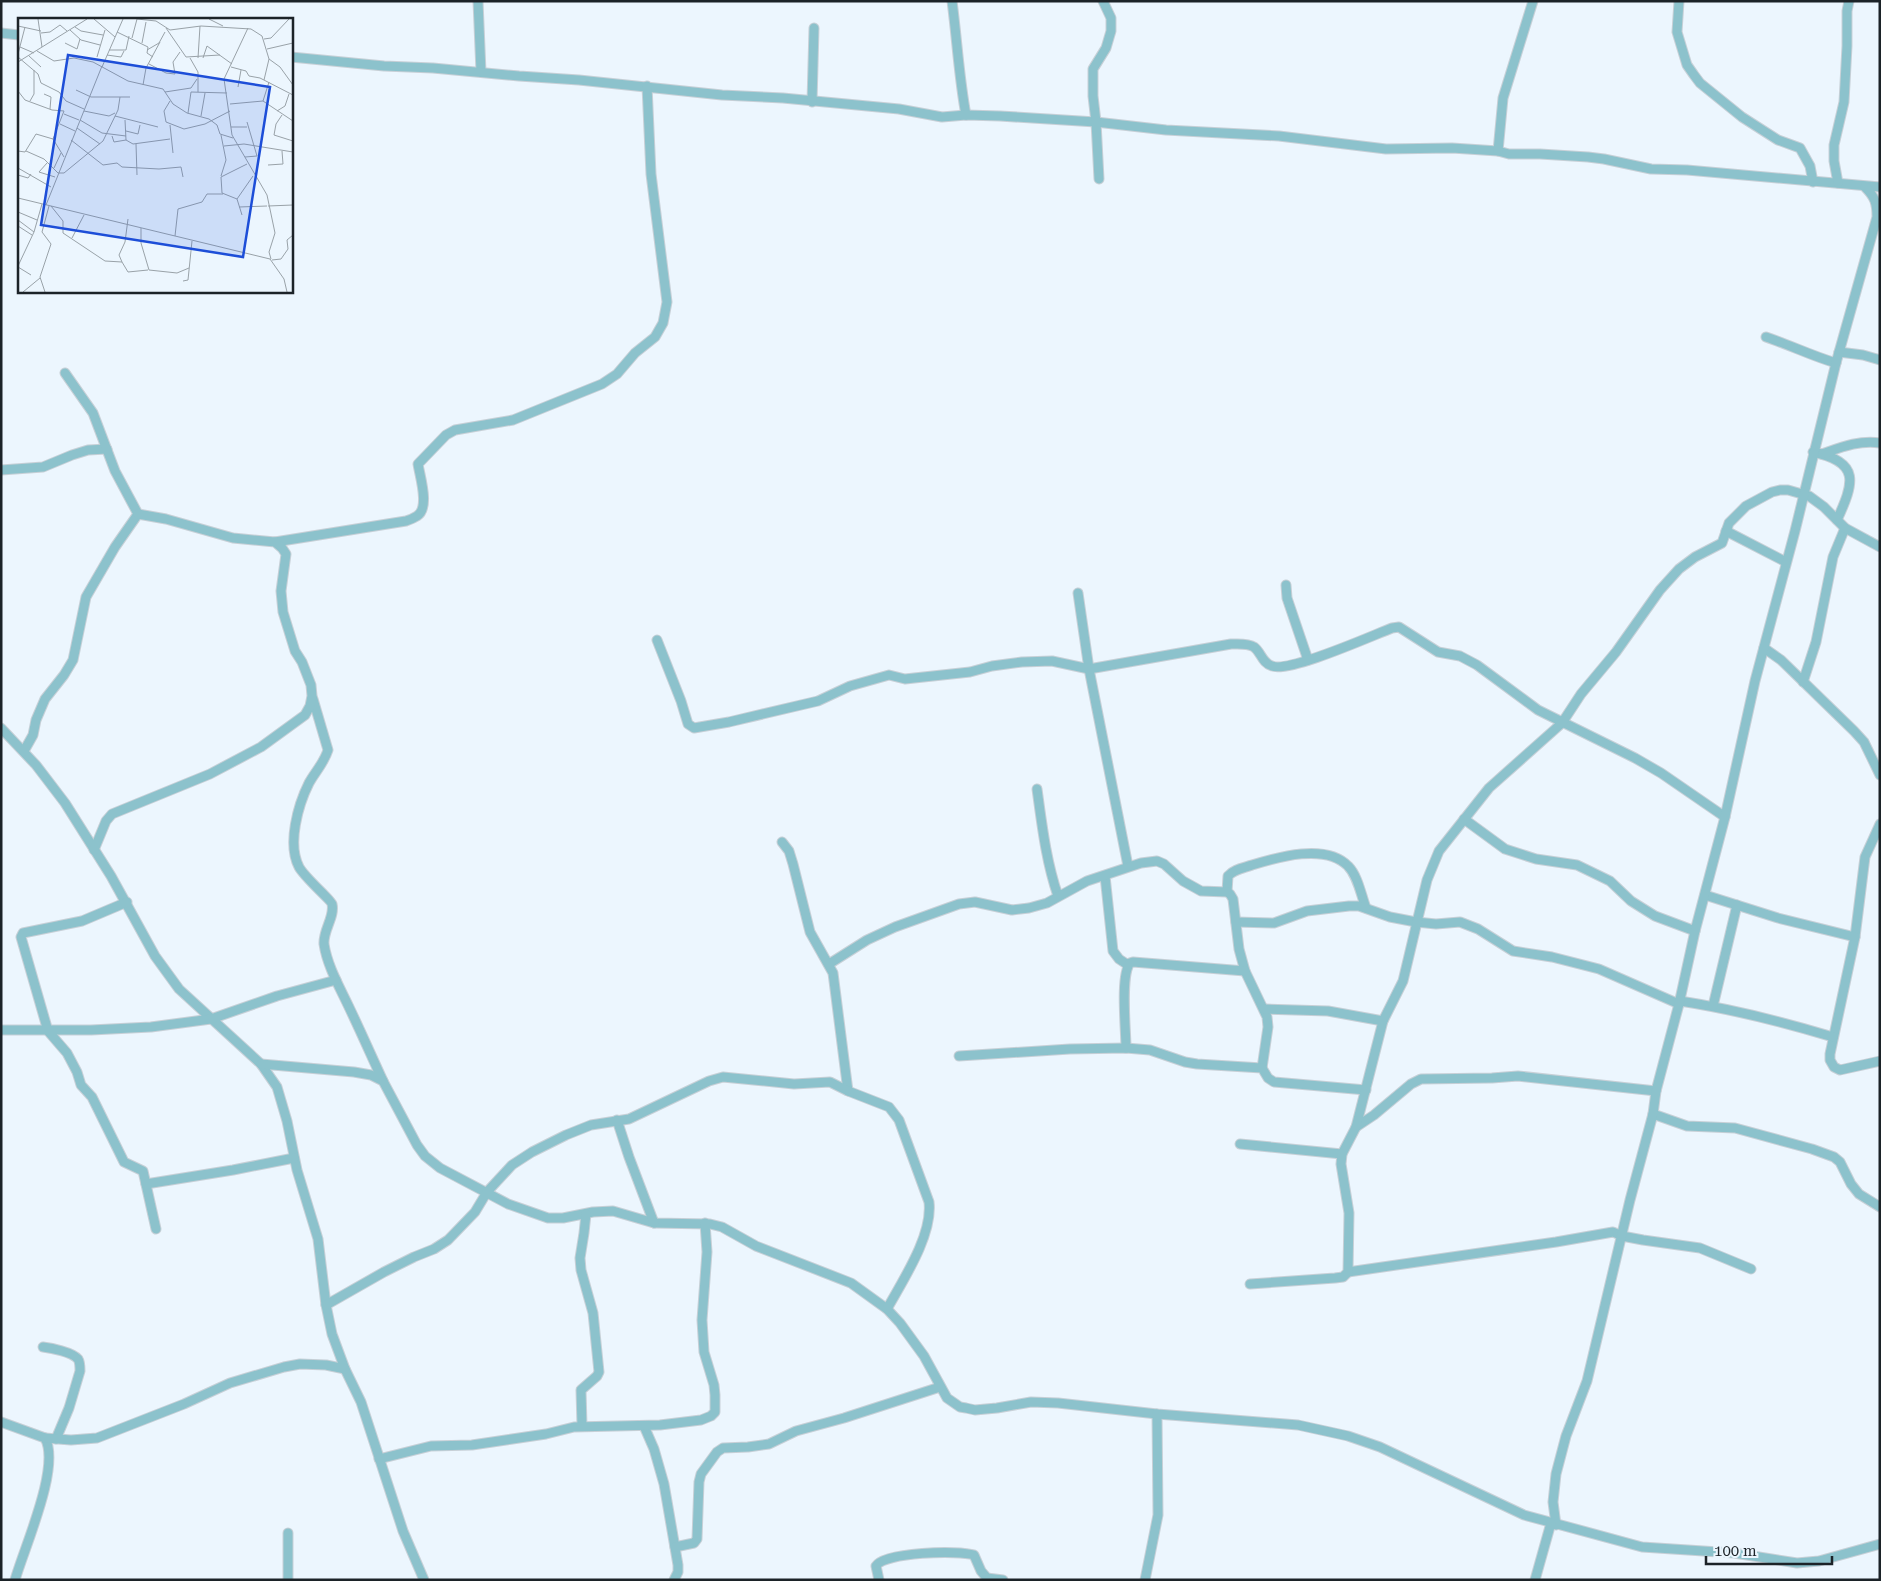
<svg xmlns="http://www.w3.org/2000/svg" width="1881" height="1581" font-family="'Roboto Serif',serif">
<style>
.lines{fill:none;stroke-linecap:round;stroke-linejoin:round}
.minor-casing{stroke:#c7d0d7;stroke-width:11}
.minor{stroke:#8cc2cc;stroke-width:9}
.inset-road{fill:none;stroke:#99a2a8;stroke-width:1}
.view{fill:#1d4ed8;fill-opacity:0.15;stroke:#1d4ed8;stroke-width:2.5}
.inset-edge{fill:none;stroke:#1c2328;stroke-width:2.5}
</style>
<rect width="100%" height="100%" fill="#ecf6fe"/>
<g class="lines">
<defs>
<g id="minor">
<path d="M478,1L481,72"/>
<path d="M952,1C957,39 959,78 966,115"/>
<path d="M1679,1L1677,32L1687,65L1694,75L1700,83L1742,117L1778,140L1800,148L1810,166L1813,182"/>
<path d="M1,33L19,35"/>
<path d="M291,57L384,66L433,68L519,76L579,80L722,95L783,98L899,109L942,117L966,115L1000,116L1096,122L1166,130L1279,136L1386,149L1452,148L1498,151L1509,154H1540L1588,157L1604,159L1651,169L1687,170L1880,187"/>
<path d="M812,102L814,28"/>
<path d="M1498,151L1503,98L1533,1"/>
<path d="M1099,179L1096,122L1093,96V69L1106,48L1111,31V18L1103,1"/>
<path d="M1838,183L1834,161V145L1844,102L1847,46V11L1849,1"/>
<path d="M1766,337C1790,345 1812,356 1836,363"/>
<path d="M1839,352L1863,355L1880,360"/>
<path d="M1813,452C1861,462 1854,483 1837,520"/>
<path d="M1822,454C1842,447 1859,440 1880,443"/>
<path d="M1,470L43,467L72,455L88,450L107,449"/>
<path d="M1726,531L1786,562"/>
<path d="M275,542L406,521C409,520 414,518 417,516C430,508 420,477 418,464L446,435L455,430L513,420L602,384L617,374L635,353L655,337L663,323L667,302L651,174L647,86"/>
<path d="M1286,585L1287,598L1308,660"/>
<path d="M1078,593L1089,669L1128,866"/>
<path d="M657,640L681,701L688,724L694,728L729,722L818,701L850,686L889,675L905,679L970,672L992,666L1022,662L1052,661L1089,669L1231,644C1238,644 1248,643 1254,647C1261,652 1262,663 1272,666C1289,673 1371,636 1392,628L1399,627L1438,652L1460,656L1477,665L1538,710L1635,758L1661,773L1725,817"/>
<path d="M1764,648L1781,660L1854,731L1864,742L1880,775"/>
<path d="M1803,682L1816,642L1833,557L1845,528"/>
<path d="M313,699L328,750C324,763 315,772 309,783C298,805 287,844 299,867C305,878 331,900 332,904C335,917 323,930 324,944C327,965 339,986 348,1005C360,1030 371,1055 383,1081"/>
<path d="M1,728L36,765L65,803L111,876L155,956L179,989L261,1064L277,1087L287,1121L297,1170L318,1239L326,1305L332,1334L345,1369L361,1402L403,1531L424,1580"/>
<path d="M24,751L33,735L36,720L45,699L64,675L73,660L86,597L115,547L138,514L115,471L93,413L65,373"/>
<path d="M1037,789C1042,825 1046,861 1058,896"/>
<path d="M1464,819L1505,849L1536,859L1577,865L1610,881L1631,901L1655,916L1695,931"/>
<path d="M1880,824L1865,857L1855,937L1830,1054V1060L1834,1067L1840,1070L1880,1061"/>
<path d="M782,842L789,851L793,864L810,932L833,973L848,1091"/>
<path d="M94,850L106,821L112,814L210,774L261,747L305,715L310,706L312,696L311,685L302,662L295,651L283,612L281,591L286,554L282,548L275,542L233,538L166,519L138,514"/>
<path d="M1105,876L1113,951L1119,959L1128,965"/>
<path d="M1227,892L1228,876C1234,869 1244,868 1252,865C1278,857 1326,843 1348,866C1358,876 1361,895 1366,908"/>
<path d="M1705,895L1778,918L1855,937"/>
<path d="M127,902L82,921L23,933L21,937L48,1031L67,1053L77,1072L81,1085L92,1097L124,1162L143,1171L156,1229"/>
<path d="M1236,922L1274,923L1307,911L1349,906H1359L1390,917L1416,922L1436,924L1460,922L1478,929L1513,951L1552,957L1599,969L1679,1004"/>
<path d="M829,964L867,940L895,927L959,904L975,902L1012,910L1029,908L1047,903L1087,881L1141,863L1157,861L1164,864L1183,881L1201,891L1227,892L1230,894L1233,899L1239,949L1245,971L1267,1017L1268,1027L1262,1068"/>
<path d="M1680,1001C1732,1009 1783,1022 1833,1037"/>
<path d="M1713,1006L1737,905"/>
<path d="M1264,1009L1328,1011L1383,1021"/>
<path d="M1,1030H91L151,1027L211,1019L277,996L336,980"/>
<path d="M1126,1048C1126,1030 1120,976 1130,963L1133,962L1245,971"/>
<path d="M959,1056L1070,1049L1126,1048L1150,1050L1185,1062L1197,1064L1262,1068L1268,1078L1274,1082L1366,1090"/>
<path d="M261,1064L354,1072L371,1075L383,1081L417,1145L425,1156L440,1168L508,1204L548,1218H563L593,1212L613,1211L654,1223L710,1224L722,1227L756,1246L851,1283L887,1309L900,1323L924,1356L947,1398L960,1407L966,1408L975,1410L997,1408L1031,1402L1058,1403L1157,1414L1298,1425L1348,1436L1380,1447L1524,1515L1642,1547L1734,1553L1797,1563L1819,1561L1880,1544"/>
<path d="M1653,1114L1687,1126L1735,1128L1812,1149L1834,1157L1840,1162L1851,1184L1859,1194L1880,1207"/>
<path d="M617,1120L629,1157L654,1223"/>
<path d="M1356,1127L1374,1115L1411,1084L1421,1079L1492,1078L1518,1076L1656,1091"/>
<path d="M1240,1144L1342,1154"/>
<path d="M146,1184L233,1170L294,1158"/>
<path d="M1348,1272L1556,1242L1613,1232L1622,1236L1643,1240L1700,1248L1751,1269"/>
<path d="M1250,1284L1335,1278L1343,1277L1348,1272L1349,1213L1341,1164L1342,1154L1356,1127L1383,1021L1403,981L1427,880L1439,851L1489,788L1562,723L1581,694L1616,652L1660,590L1679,569L1695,557L1722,543L1729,523L1746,506L1772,492L1780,490H1788L1809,496L1824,507L1845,528L1880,547"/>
<path d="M326,1305L384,1272L414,1257L434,1249L448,1240L475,1212L487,1192L512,1165L532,1152L566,1135L591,1125L629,1119L709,1081L723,1077L794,1084L830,1082L848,1091L889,1107L899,1120L929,1202C933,1235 903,1280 887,1309"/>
<path d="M43,1347C51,1348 72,1352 78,1359C80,1362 80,1367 80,1371L69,1408L56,1439"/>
<path d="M1,1422L45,1438C61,1467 24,1548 15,1580"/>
<path d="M582,1426L581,1390L597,1376L599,1372L593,1313L581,1270L580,1258L584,1233L586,1214"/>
<path d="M644,1426L654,1449L664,1484L678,1565V1572L674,1580"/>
<path d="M45,1438L71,1440L97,1438L184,1404L230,1383L284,1367L300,1364L326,1365L345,1369"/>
<path d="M379,1459L431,1446L472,1445L546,1434L574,1427L660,1425L701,1420L711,1416L715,1412V1395L714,1385L704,1352L702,1320L707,1252L705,1223"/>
<path d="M1556,1525L1553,1502L1556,1474L1566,1436L1587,1381L1630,1200L1653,1114L1656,1091L1679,1004L1695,931L1725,817L1755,681L1795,531L1836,363L1877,217C1877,203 1875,197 1865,187"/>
<path d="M675,1547L694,1543L697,1539L699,1482L701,1474L717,1452L723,1448L748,1447L769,1444L796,1431L844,1418L940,1387"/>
<path d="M288,1580V1533"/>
<path d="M879,1580L876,1566C884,1552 959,1550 974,1555L981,1571L987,1578L1003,1580"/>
<path d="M1145,1580L1158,1515L1157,1414"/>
<path d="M1535,1580L1551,1523"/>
</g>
</defs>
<use href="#minor" class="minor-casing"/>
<use href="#minor" class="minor"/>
</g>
<g transform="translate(18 18)">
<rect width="275" height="275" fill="#ecf6fe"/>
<path class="inset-road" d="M20,1L24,29M76,1L97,19M191,1L205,8M0,8L23,13M57,9L63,13L85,17M148,10L168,39L202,37M230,10L206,61L214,117L249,177L257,215L251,234L253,241M52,12L63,22L82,27M99,14L130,29L129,35L135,39M23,15L32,14L42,7L49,13M114,20L119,1L138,3L152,12L183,8L233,11L244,18L251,41L262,49L275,67M246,21L253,20L271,1M47,25L59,31L62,21M124,25L128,4M2,29L16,35M249,31L275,25M91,32H108L111,18M129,32L141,25L147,14M19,33L36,43L56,40L75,44L110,63L145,71L155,86L169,95L191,101L199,107L202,116L215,120M0,36L7,9M89,37L103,39L106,33M11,38L23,49M0,39L20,56L23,65L41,74L48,83L66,91M79,39L87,12M172,40L180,54V74M180,40L182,8M185,40L189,28L214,46M0,44L69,1M131,46L148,55L157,56L155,44L162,34M84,49L105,1M213,49L228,53L231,58L242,60L275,77M246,62L251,41M251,64L245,83L275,103M125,67L128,50L142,24M220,69L223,52M58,72L73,79H102M0,73L7,82L34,92L46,93L35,121L46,139M147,74L173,70L179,61M26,76L33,79L32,91M12,83L16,76V52M152,83L146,93L148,104L166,111L187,106L212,93M212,86L245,83M66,93L91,98L97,95M259,93L267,88L271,76M170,95L173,74L209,75M46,96L61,102M264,97L258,106L256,117L275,123M97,98L140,109M183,98L187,75M62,102L84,115L108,118M107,102L108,122L115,126L152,121M42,106L57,113M152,107L155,135M213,109H229M59,110L82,126M108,113L120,116L122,107M203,117L208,142L203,158M94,118L96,124L108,122M53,122L85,147L99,145L104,149L141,151L163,149L165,159M118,126L119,157M206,128L226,126L275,134M0,133L7,134L18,116L35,121M8,133L26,141L40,155H46L85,123L100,92L102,79H112M227,139L239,138L229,104M29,145L21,154L37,159M250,147L265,146L264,133M0,150L33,169M36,150L43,135M0,157L10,160L13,156M0,180L252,241L266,261L269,274M219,181L204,175L203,159L229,146M28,187L84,48M33,188L45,203V215L87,243L104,244L110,254L130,252M250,188L275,187M221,189L249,188M0,194L19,202M224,197L219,181L235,158M0,202L16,214M0,208L14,217M123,210V225L131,252L159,255L171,250M157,218L160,191L184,184L189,176H205M54,220L66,197M254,242L263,241L270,231L269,222L275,217M104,244L101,237L107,224L110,201M0,248L16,214L24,186M0,249L13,257M165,263L170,262L174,223M5,274L22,260M27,274L22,259L33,226L24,214L31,188"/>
<path class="view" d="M50,37L252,69L225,239L23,207Z"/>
<rect width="275" height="275" class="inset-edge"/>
</g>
<rect width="1881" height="1581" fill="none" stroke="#1c2328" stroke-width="5"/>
<path d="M1706 1556v8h126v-8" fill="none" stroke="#1c2328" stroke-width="2.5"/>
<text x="1714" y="1556" font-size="15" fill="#1c2328" stroke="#ecf6fe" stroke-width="4" paint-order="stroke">100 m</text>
</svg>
